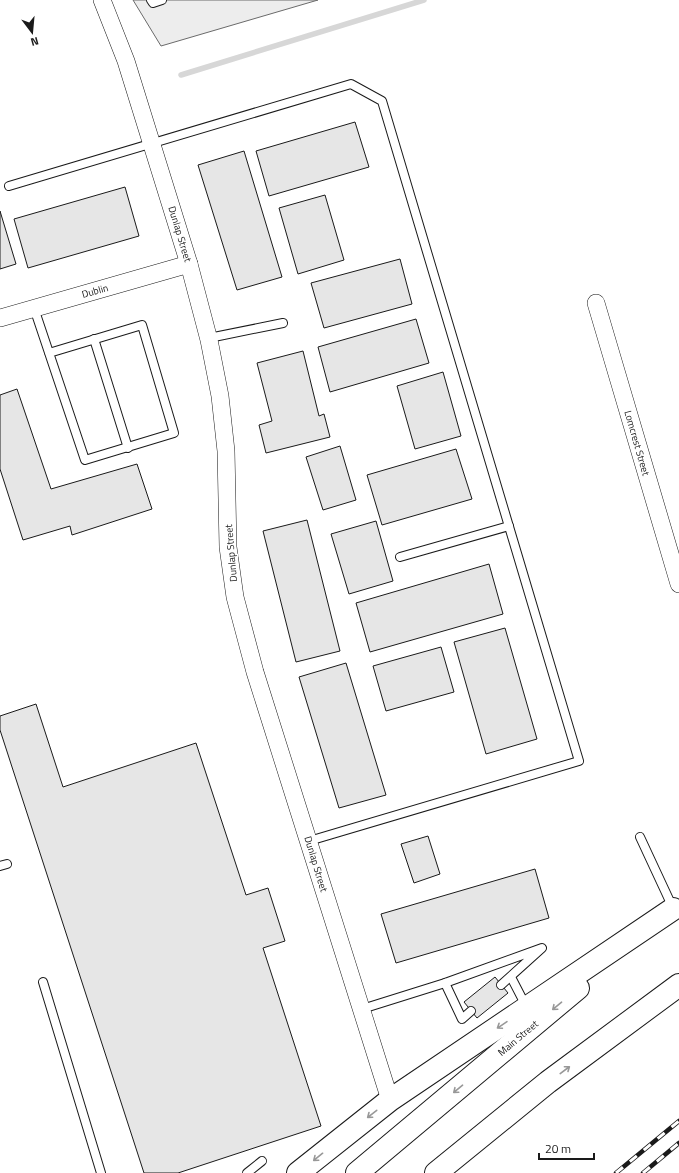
<svg xmlns="http://www.w3.org/2000/svg" width="679" height="1173" font-family="'Titillium Web',sans-serif">
<style>
.built{fill:#ededed;stroke:#6a6a6a}
.lines{fill:none;stroke-linecap:round;stroke-linejoin:round}
.stream{stroke:#d7d7d7;stroke-width:5.5}
.building{fill:#e6e6e6;stroke:#1a1a1a}
.service-casing{stroke:#1a1a1a;stroke-width:10}
.minor-casing{stroke:#1a1a1a;stroke-width:18}
.trunk-casing{stroke:#1a1a1a;stroke-width:24}
.service{stroke:#fff;stroke-width:8}
.minor{stroke:#fff;stroke-width:17}
.trunk{stroke:#fff;stroke-width:22}
.rail-casing{stroke:#1a1a1a;stroke-width:4.5}
.rail{stroke:#fff;stroke-width:3;stroke-dasharray:9;stroke-linecap:butt}
.oneway{stroke:#989898}
.labels{text-anchor:middle;dominant-baseline:central;stroke-width:3;stroke-linejoin:round;paint-order:stroke}
.street-label{font-size:10px;fill:#1a1a1a;stroke:#fff}
</style>
<rect width="100%" height="100%" fill="#fff"/>
<path class="built" d="M133,0H318L161,46Z"/>
<g class="lines">
<path class="stream" d="M181,75L424,0"/>
</g>
<g class="building">
<path d="M355,122L369,167L269,196L256,151Z"/>
<path d="M244,151L282,277L237,290L198,165Z"/>
<path d="M125,187L139,236L28,268L14,219Z"/>
<path d="M325,195L344,260L298,274L279,208Z"/>
<path d="M0,211L16,264L0,269Z"/>
<path d="M400,259L412,304L324,328L311,283Z"/>
<path d="M416,319L429,363L330,392L318,347Z"/>
<path d="M303,351L319,416L324,414L330,437L266,453L259,425L272,421L257,363Z"/>
<path d="M443,372L461,436L415,449L397,386Z"/>
<path d="M17,389L51,489L137,464L152,509L72,535L70,526L23,540L0,469V395Z"/>
<path d="M340,446L356,500L323,510L306,457Z"/>
<path d="M456,449L472,499L382,525L367,475Z"/>
<path d="M307,520L340,651L296,662L263,531Z"/>
<path d="M376,521L393,581L349,594L331,534Z"/>
<path d="M489,564L503,614L370,652L356,603Z"/>
<path d="M505,628L537,739L486,754L454,642Z"/>
<path d="M441,647L454,692L386,711L373,666Z"/>
<path d="M346,663L386,795L339,808L299,677Z"/>
<path d="M36,704L63,787L196,743L246,895L268,888L285,941L263,948L321,1126L178,1173H144L0,730V716Z"/>
<path d="M428,836L440,874L414,883L401,844Z"/>
<path d="M535,869L549,918L396,963L381,914Z"/>
<path d="M495,977L508,993L477,1018L464,1002Z"/>
</g>
<g class="lines">
<defs>
<g id="service">
<path d="M151,0L153,3L162,0"/>
<path d="M9,186L351,84L382,101L579,761L309,841"/>
<path d="M34,308L85,460L174,433L142,325L49,353"/>
<path d="M209,338L283,323"/>
<path d="M94,339L128,448"/>
<path d="M400,557L509,526"/>
<path d="M640,837L673,908"/>
<path d="M0,866L7,864"/>
<path d="M511,977L526,1006"/>
<path d="M43,982L101,1173"/>
<path d="M445,983L462,1019L471,1011"/>
<path d="M362,1009L445,983L542,948L501,985"/>
<path d="M247,1173L262,1161"/>
</g>
<g id="minor">
<path d="M102,0L126,61L189,264L209,340L220,396L226,451L228,547L235,597L255,672L390,1100"/>
<path d="M596,303L679,584"/>
<path d="M0,318L189,264"/>
</g>
<g id="trunk">
<path d="M298,1173L390,1100L673,909"/>
<path d="M357,1173L578,988"/>
<path d="M436,1173L548,1082L679,985"/>
</g>
</defs>
<use href="#service" class="service-casing"/>
<use href="#minor" class="minor-casing"/>
<use href="#trunk" class="trunk-casing"/>
<use href="#service" class="service"/>
<use href="#minor" class="minor"/>
<use href="#trunk" class="trunk"/>
<defs>
<g id="rail">
<path d="M616,1173L679,1121"/>
<path d="M643,1173L679,1143"/>
</g>
</defs>
<use href="#rail" class="rail-casing"/>
<use href="#rail" class="rail"/>
</g>
<defs><path id="oneway-shaft" d="M-6 0H5M1.5-3L5.5 0L1.5 3" fill="none" stroke-width="1.6" stroke-linecap="round" stroke-linejoin="round"/></defs>
<g class="oneway">
<use href="#oneway-shaft" transform="translate(557 1006) rotate(140)"/>
<use href="#oneway-shaft" transform="translate(502 1025) rotate(146)"/>
<use href="#oneway-shaft" transform="translate(565 1070) rotate(-37)"/>
<use href="#oneway-shaft" transform="translate(458 1089) rotate(140)"/>
<use href="#oneway-shaft" transform="translate(372 1114) rotate(142)"/>
<use href="#oneway-shaft" transform="translate(318 1157) rotate(141)"/>
</g>
<g class="labels">
<g class="street-label">
<text transform="translate(180 234) rotate(73)">Dunlap Street</text>
<text transform="translate(95 291) rotate(-16)">Dublin</text>
<text transform="translate(637 443) rotate(74)">Lomcrest Street</text>
<text transform="translate(231 553) rotate(-95)">Dunlap Street</text>
<text transform="translate(316 864) rotate(73)">Dunlap Street</text>
<text transform="translate(518 1038) rotate(-40)">Main Street</text>
</g>
</g>
<g transform="translate(32 32) rotate(164)" stroke="#ffffff" stroke-width="3" paint-order="stroke">
<path d="M0-3L7 15L0 10L-7 15Z" fill="#1a1a1a"/>
<text y="-6" font-size="11" font-weight="bold" text-anchor="middle" fill="#1a1a1a">N</text>
</g>
<path d="M539 1153v6h55v-6" fill="none" stroke="#1a1a1a" stroke-width="2"/>
<text x="545" y="1153" font-size="12" fill="#1a1a1a" stroke="#ffffff" stroke-width="3" paint-order="stroke">20 m</text>
</svg>
